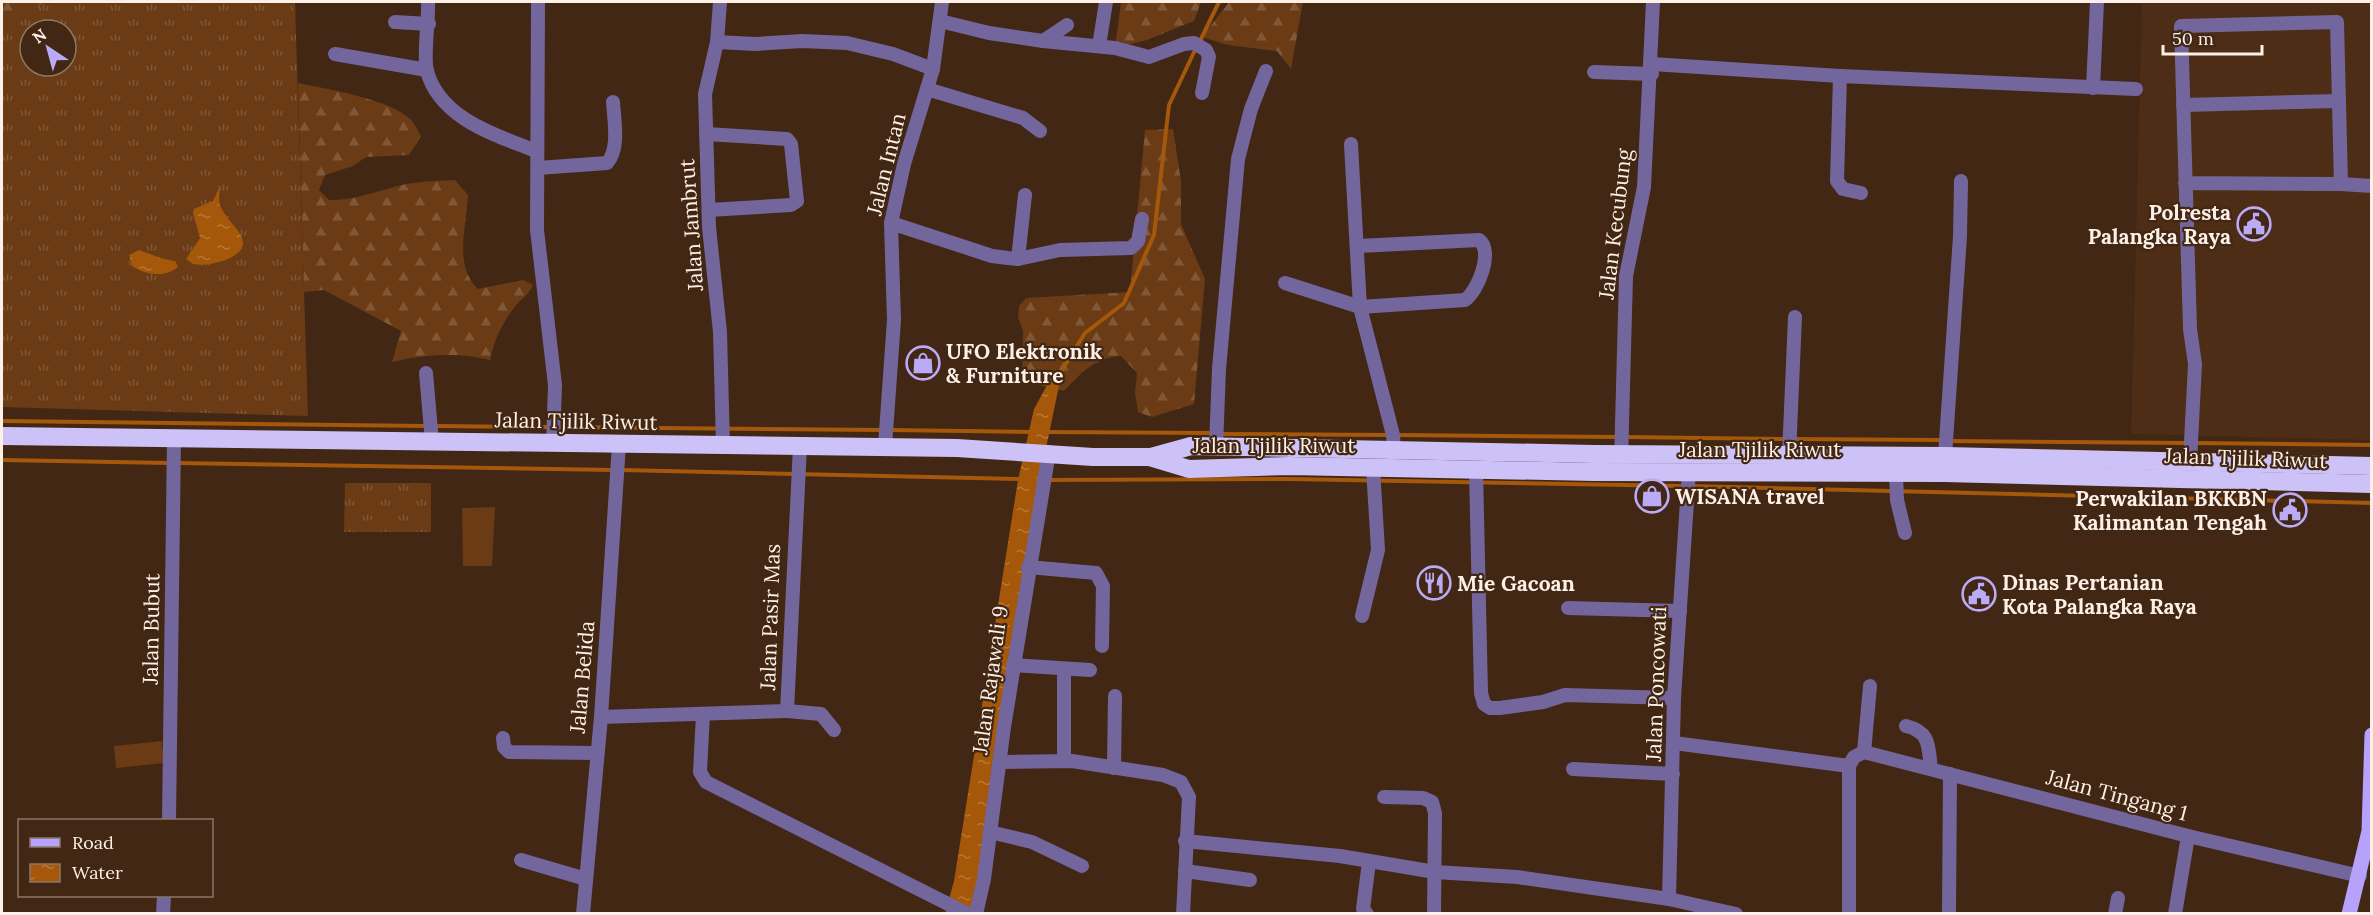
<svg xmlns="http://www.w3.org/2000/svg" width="2373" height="915" font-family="Lora,serif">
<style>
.built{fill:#4d2d15}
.grass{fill:url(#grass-tufts);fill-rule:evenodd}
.forest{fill:url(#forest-firs)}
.pitch{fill:#6a3b15}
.water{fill:url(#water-ripples)}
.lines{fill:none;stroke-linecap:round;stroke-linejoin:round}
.stream{stroke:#a5570a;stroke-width:4}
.minor{stroke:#73669d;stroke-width:14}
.major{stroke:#b6a1fb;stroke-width:15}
.highway{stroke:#cdc2f8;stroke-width:18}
.labels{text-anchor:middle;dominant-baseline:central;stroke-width:4.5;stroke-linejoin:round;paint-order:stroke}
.street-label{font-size:21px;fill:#fef0e6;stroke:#412714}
.poi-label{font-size:21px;font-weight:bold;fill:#fef0e6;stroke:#412714;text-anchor:start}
</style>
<defs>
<pattern id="grass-tufts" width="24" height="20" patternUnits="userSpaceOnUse" patternTransform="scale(1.5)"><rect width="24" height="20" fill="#6a3b15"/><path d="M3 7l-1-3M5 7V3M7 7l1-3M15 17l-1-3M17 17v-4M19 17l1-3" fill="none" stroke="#805837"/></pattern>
<pattern id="forest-firs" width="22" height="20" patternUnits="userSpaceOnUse" patternTransform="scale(1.5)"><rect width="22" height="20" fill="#6a3b15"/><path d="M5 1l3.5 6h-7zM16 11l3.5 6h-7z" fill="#805837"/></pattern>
<pattern id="water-ripples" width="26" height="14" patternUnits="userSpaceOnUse" patternTransform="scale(1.5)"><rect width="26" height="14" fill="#a5570a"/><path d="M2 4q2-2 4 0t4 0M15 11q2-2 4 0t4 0" fill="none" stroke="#b7783a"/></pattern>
</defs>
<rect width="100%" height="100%" fill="#412714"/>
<path class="built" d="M2142,2H2371V440L2131,434Z"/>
<g class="grass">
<path d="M2,2H295L308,416L2,407ZM30,30H66V66H30Z"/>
<path d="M345,483H431V532H344Z"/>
</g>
<g class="forest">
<path d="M2,2H44L40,5L14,12L9,24L2,25Z"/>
<path d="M1121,2H1201L1194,21L1147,40L1115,48Z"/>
<path d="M1229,2H1303L1291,69L1277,51L1228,45L1202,37Z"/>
<path d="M298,83C326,89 391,99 411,120C415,124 418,131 421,136L409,155L366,157L353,166L325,175L319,190L329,200C355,200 374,192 398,186C417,181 436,181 455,180L468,195C467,225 453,266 478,289L523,280L533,285C529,294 524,297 518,303C504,319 494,340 490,360C459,352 424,354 392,362L401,331L324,290L304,292Z"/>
<path d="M1173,129L1181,181V224L1205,279L1194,404L1152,417L1138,412L1135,393L1137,373L1121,356C1093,358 1083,372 1064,391L1022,381L1023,331L1018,317L1019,306L1026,298L1130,292L1145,130Z"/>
</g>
<g class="pitch">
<path d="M495,507L492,566H463L462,508Z"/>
<path d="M162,741L164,763L116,768L114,746Z"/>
</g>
<g class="water">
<path d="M220,186C220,192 218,199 220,205C226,224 262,242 230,258C220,263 204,266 193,264L186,259L200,238L193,213L194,209L213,201Z"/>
<path d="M139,250C152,254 162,260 175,261L178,267C164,278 146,275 132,266L129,255Z"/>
<path d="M1058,374L1060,381L1039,482L979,884L970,913L945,914L954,881L1018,480L1034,409L1051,378Z"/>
</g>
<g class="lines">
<g class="stream">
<path d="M1200,41L1219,2"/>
<path d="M1057,378L1085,333L1124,303L1154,235L1169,105L1196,48"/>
<path d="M2,421L427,426"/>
<path d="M434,426L550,427"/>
<path d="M557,427L883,430"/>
<path d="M890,430L1033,432"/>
<path d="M1043,432L1213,433"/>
<path d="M1220,434L1390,435"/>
<path d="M1397,435L1618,437"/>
<path d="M1625,437L1786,439"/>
<path d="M1793,439L1942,440"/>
<path d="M1949,441L2188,443"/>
<path d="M2195,443L2372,445"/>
<path d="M2,460L169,463"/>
<path d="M177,463L613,470"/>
<path d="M621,470L1021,479"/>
<path d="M1047,480L1289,479L1684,486"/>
<path d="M1691,486L2372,503"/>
</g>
<g class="minor">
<path d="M428,2C429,20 423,56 427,71C440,119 496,135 536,151"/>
<path d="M538,2L537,230L555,385L553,443"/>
<path d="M720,2L717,42L705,94L709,227L720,332L723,446"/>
<path d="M940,21L989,33L1043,41L1067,25"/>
<path d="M395,22L429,24"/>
<path d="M1043,41L1115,48L1149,57L1184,44L1194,43L1206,50L1209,57L1202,93"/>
<path d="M717,42L755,44L802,41L847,43L893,54L933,69"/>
<path d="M1099,46L1106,2"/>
<path d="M335,54L427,70"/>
<path d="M1652,64L1840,76L2136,89"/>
<path d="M1594,72L1652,74"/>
<path d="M1840,76L1837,181L1843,189L1861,193"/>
<path d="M2093,88L2097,2"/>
<path d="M927,89L1023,118L1040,131"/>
<path d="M2183,105L2339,101"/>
<path d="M706,134L787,139L791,144L797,201L791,205L709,210"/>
<path d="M1351,144L1360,307L1393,435L1394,451"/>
<path d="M538,168L607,163C620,149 614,120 613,102"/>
<path d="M2185,183L2341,184L2337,22L2181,26L2190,329L2195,364L2190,462"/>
<path d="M2341,184L2372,186"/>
<path d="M891,223L992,256L1008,258L1018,259L1060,250L1131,248L1138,241L1142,219"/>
<path d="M1018,259L1025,195"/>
<path d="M1285,283L1360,307L1465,300C1478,291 1494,251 1479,240L1358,246"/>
<path d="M426,373L432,442"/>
<path d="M885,446L894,320L891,223L904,164L933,69L942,2"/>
<path d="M1216,447L1219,369L1238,159L1251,109L1266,71"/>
<path d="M1789,455L1795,317"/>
<path d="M1945,456L1960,236L1961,181"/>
<path d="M1621,462L1626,276L1644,187L1653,2"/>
<path d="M1476,470L1481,693L1484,704L1490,708H1500L1543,702L1565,695L1674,698"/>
<path d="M1896,473L1897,500L1905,533"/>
<path d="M1028,567L1096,573L1103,586L1102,646"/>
<path d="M1568,608L1680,611"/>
<path d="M1362,616L1378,550L1373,468"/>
<path d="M1013,665L1090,670"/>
<path d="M787,711L821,714L834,730"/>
<path d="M703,714L700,772L706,782L968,914"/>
<path d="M601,717L787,711L800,446"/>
<path d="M1906,726C1931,732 1928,747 1931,769"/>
<path d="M503,738L504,747L509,752L596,753"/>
<path d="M1674,743L1849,766"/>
<path d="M1864,752L2188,836L2360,876"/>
<path d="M1864,752L1870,686"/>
<path d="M1064,761V669"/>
<path d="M1000,762L1072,761L1163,775L1181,782L1189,797L1183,914"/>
<path d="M1114,768L1115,696"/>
<path d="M1573,769L1673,774"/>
<path d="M1384,797L1423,798L1432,802L1435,813L1434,914"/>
<path d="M169,820L174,438"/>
<path d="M990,832L1032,842L1082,866"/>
<path d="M1185,841L1340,856L1435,872L1517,877L1669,899L1736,914"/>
<path d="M521,860L586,879"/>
<path d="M1185,871L1250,880"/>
<path d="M1669,899L1674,698L1689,471"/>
<path d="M163,914L164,896"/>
<path d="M583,914L601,717L619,444"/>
<path d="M976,914L984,879L1004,727L1049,452"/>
<path d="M1367,914L1363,909L1369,862"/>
<path d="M1849,914V766L1854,757L1864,752"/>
<path d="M1949,914L1950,774"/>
<path d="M2115,914L2118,898"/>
<path d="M2175,914L2188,836"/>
</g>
<path class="major" d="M2349,914L2369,831L2372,735"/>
<g class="highway">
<path d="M2,436L957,448L1093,457H1149L1189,469L1290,466L1594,472L1944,473L2372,484"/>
<path d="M1151,457L1191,446L1594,454L1945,456L2372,466"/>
</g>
</g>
<defs>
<symbol id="civic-ring" viewBox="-11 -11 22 22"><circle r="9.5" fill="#412714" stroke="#bbaaf6" stroke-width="1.5"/><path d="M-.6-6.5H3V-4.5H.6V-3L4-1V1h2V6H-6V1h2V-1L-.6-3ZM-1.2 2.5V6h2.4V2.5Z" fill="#bbaaf6"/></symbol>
<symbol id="shop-ring" viewBox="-11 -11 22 22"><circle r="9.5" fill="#412714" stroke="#bbaaf6" stroke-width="1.5"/><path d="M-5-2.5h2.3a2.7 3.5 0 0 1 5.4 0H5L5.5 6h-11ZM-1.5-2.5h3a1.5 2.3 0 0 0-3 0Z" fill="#bbaaf6"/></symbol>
<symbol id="restaurant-ring" viewBox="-11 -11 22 22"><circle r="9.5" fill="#412714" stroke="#bbaaf6" stroke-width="1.5"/><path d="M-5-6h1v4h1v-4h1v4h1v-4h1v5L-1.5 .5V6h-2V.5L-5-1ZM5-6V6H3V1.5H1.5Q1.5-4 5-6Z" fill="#bbaaf6"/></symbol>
</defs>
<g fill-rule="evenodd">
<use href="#civic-ring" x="2235" y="205" width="38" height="38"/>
<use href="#shop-ring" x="904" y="344" width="38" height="38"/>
<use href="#shop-ring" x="1633" y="477" width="38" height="38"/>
<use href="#civic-ring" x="2271" y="491" width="38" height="38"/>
<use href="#restaurant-ring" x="1415" y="564" width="38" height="38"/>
<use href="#civic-ring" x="1960" y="575" width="38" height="38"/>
</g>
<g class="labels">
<g class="street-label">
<text transform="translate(886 164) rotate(-76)">Jalan Intan</text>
<text transform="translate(1615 224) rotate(-83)">Jalan Kecubung</text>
<text transform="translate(691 225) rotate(-94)">Jalan Jambrut</text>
<text transform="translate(576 421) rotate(1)">Jalan Tjilik Riwut</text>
<text x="1274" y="445">Jalan Tjilik Riwut</text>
<text x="1760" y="449">Jalan Tjilik Riwut</text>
<text transform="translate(2246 458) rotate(2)">Jalan Tjilik Riwut</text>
<text transform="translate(770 617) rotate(-88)">Jalan Pasir Mas</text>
<text transform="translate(151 629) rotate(-89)">Jalan Bubut</text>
<text transform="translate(582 677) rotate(-85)">Jalan Belida</text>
<text transform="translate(990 680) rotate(-82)">Jalan Rajawali 9</text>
<text transform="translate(1656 684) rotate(-88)">Jalan Poncowati</text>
<text transform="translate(2117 795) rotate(15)">Jalan Tingang 1</text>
</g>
<g class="poi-label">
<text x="2231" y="212" text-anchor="end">Polresta<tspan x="2231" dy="24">Palangka Raya</tspan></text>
<text x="946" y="351">UFO Elektronik<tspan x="946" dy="24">&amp; Furniture</tspan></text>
<text x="1675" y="496">WISANA travel</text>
<text x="2267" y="498" text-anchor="end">Perwakilan BKKBN<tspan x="2267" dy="24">Kalimantan Tengah</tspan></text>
<text x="2002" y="582">Dinas Pertanian<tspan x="2002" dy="24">Kota Palangka Raya</tspan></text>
<text x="1457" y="583">Mie Gacoan</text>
</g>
</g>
<rect width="2373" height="915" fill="none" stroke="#fef0e6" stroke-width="6"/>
<rect x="18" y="819" width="195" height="78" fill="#412714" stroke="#8d7768" stroke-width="1.5"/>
<rect x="30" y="838" width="30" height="9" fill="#b6a1fb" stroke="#8d7768" stroke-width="1.5"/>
<text x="72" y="849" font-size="18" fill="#fef0e6">Road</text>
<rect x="30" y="864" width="30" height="18" fill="url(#water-ripples)" stroke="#8d7768" stroke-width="1.5"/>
<text x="72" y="879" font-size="18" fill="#fef0e6">Water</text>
<g transform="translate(48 48) rotate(324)"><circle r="28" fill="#412714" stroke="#8d7768" stroke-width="1.5"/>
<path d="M0-4.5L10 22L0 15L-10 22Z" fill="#bbaaf6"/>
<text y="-9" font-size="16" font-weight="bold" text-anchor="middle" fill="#fef0e6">N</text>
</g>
<path d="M2163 45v9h99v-9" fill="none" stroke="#fef0e6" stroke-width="3"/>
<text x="2172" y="45" font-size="18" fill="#fef0e6" stroke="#412714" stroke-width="4.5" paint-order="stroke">50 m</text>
</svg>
